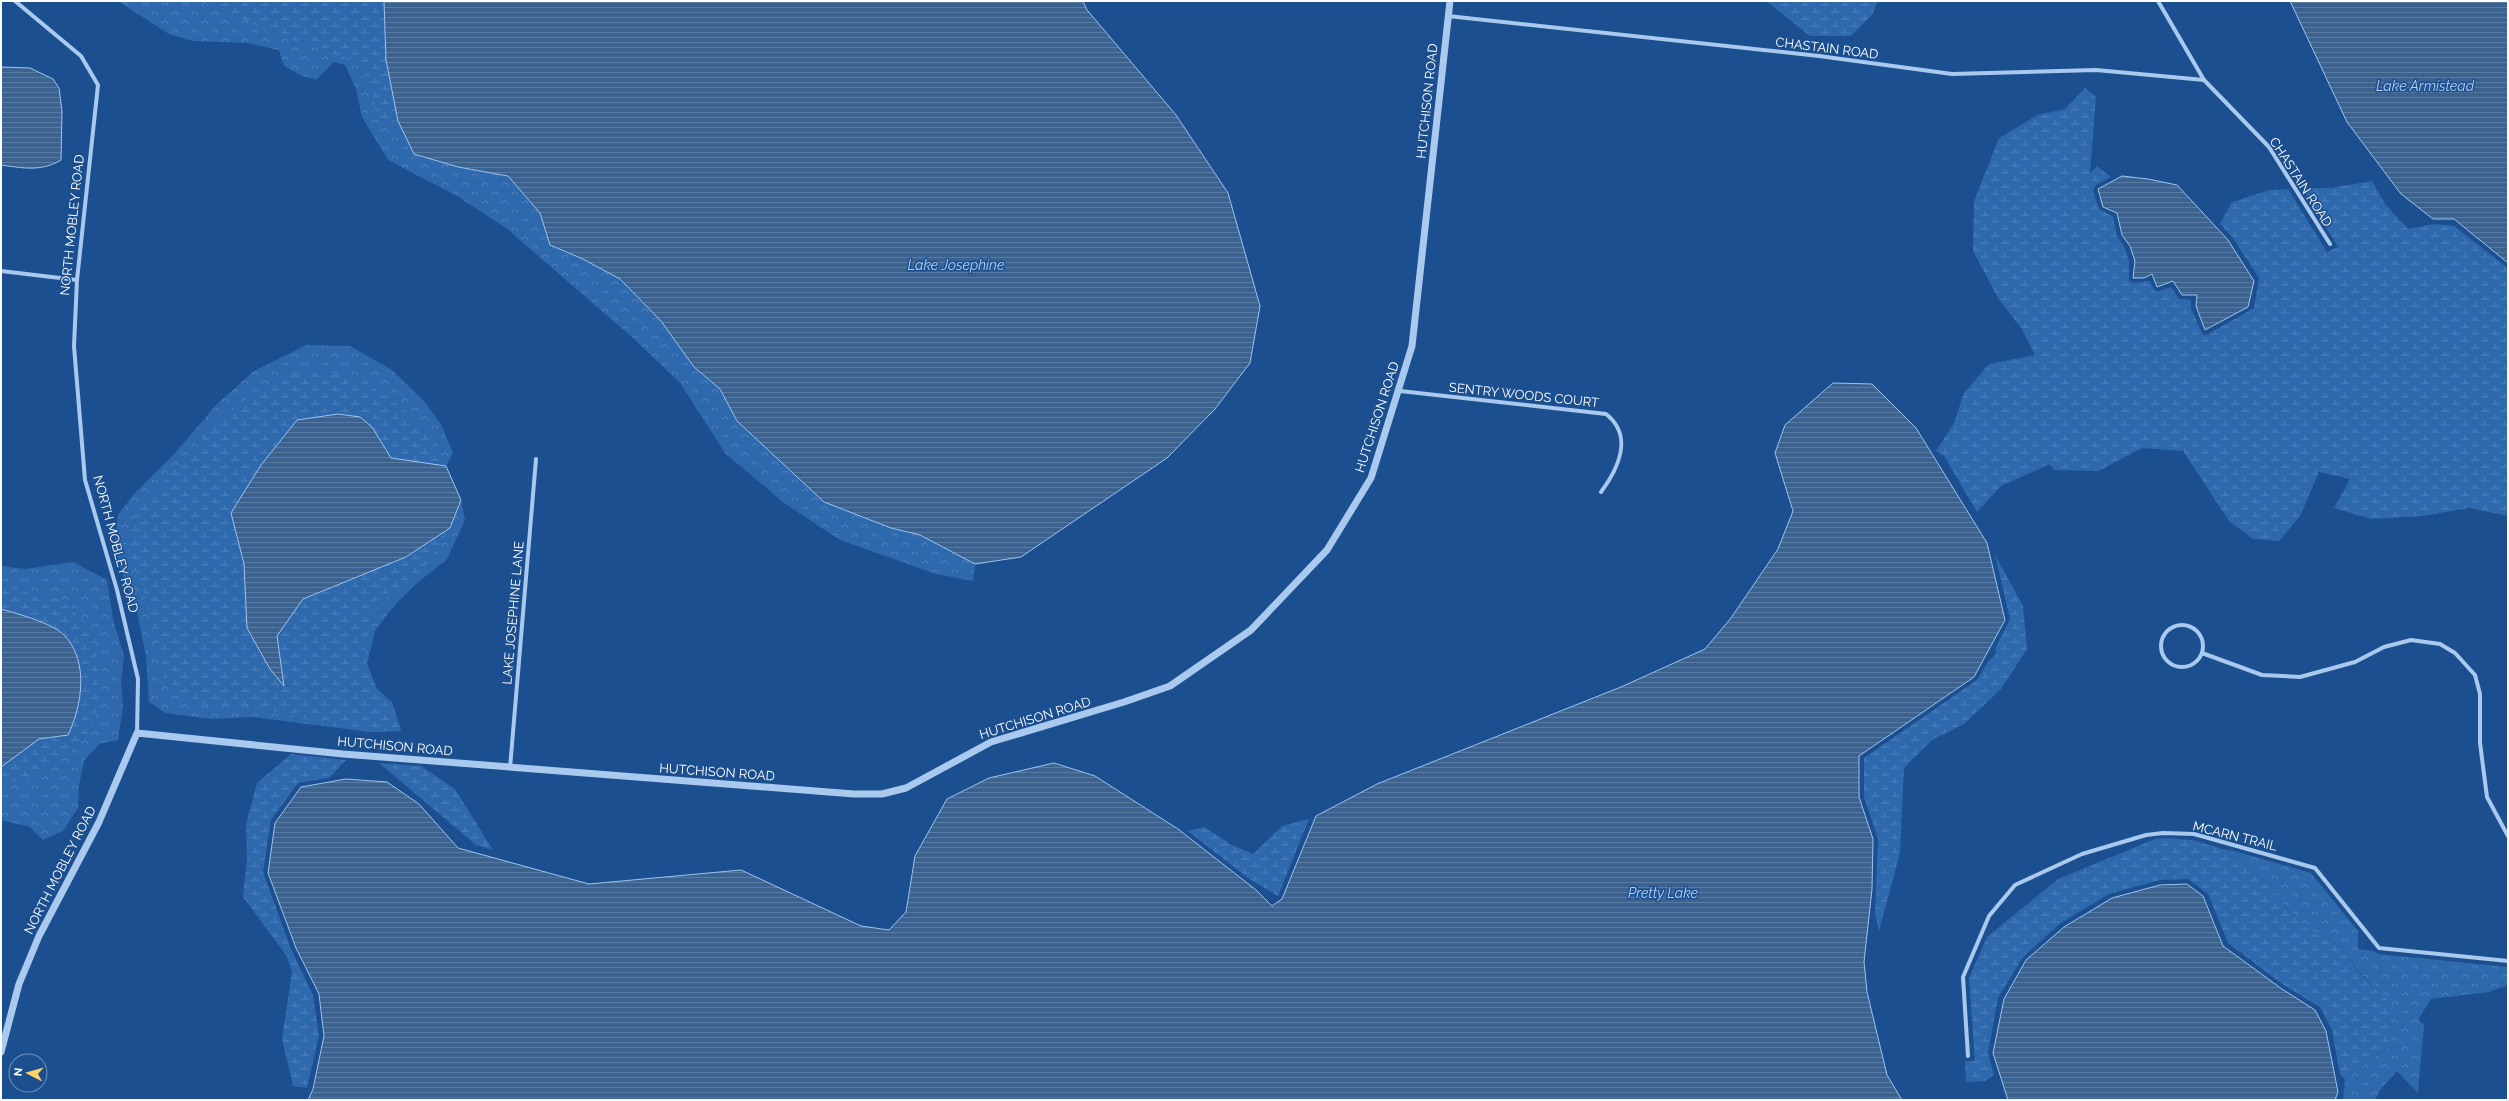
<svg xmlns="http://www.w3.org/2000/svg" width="2509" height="1101" font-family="Raleway,sans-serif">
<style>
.forest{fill:url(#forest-crowns)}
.wetland{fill:url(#wetland-marsh)}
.water{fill:url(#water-rules);stroke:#9cc4f0}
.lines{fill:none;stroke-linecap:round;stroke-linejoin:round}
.minor{stroke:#a9c9ee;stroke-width:4}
.tertiary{stroke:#a9c9ee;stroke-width:7}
.labels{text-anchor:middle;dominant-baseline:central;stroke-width:3;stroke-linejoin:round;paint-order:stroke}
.street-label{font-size:13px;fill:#fff;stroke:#1b4f8f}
.water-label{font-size:14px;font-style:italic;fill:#b5d3f5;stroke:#1b4f8f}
</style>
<defs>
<pattern id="forest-crowns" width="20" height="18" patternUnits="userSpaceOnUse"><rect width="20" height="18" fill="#2e69ad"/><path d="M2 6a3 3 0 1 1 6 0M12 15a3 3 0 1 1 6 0" fill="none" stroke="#4d80b9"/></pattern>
<pattern id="wetland-marsh" width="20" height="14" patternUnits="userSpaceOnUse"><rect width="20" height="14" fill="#2e69ad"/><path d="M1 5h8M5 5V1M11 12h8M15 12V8" fill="none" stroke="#4d80b9"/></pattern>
<pattern id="water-rules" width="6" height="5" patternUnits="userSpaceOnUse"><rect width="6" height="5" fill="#3c6290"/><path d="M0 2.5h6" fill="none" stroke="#597aa1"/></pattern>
</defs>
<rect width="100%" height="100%" fill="#1b4f8f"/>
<g class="forest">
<path d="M118,1H384L385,43L458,167L508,176L540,213L550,245L583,259L620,279L661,321L694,367L720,389L737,421L860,514L891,528L920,535L975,564L973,581L936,574L840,540L784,503L725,453L680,383L634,339L506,228L457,196L388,160L362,117L356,89L345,65L334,62L316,80L300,75L284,66L279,50L246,43L193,41L169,34Z"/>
<path d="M307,345L350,346L392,370L423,400L441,424L453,453L446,466L391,458L450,528L461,500L465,520L447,559L416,584L393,607L375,631L367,664L377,690L392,702L401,731L370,732L252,717L212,719L165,713L149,702L146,656L137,612L122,573L114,546L118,515L135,493L176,452L217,404L254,371Z"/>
<path d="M73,562L107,580L113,619L124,656L121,680L123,706L118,740L99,744L84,761L79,785L78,808L63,831L43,840L30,827L1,820V566L25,569Z"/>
<path d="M2224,848L2311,873L2358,931V949L2373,951L2378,954L2508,967V985L2489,992L2431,999L2419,1018L2420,1022L2424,1024L2418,1093L2397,1071L2381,1089L2375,1100H2343L2345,1079L2390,1045L2393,1006L2363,976L2336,943L2307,929L2236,853Z"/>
</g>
<g class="wetland">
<path d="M200,1H384L385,43L398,121L378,119L368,78L359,61L332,54L311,45L269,34L254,24Z"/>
<path d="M1766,1H1878L1872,15L1851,36H1810Z"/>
<path d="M2085,88L2096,97L2090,173L2097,166L2111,177L2096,185L2093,191L2099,209L2113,216L2117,236L2125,248L2129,261V281L2134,283L2149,281L2156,292L2171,287L2179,299L2191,300V308L2203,335L2208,334L2254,308L2259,278L2233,238L2220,224L2232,202L2270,190L2288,189L2327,252L2338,247L2302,188H2330L2372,181L2385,204L2408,229L2434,224L2454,226L2508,268V516L2469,508L2423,516L2371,519L2334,508L2350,479L2319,472L2300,516L2279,541L2253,539L2229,521L2183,451L2142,448L2099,471L2054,470L2050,464L2001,486L1977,512L1944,456L1936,451L1954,423L1964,393L1989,364L2035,355L2022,329L1999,300L1973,251L1974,201L1999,138L2038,115L2065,109Z"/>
<path d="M309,369L356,377L394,401L428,432L446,466L391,458L372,427L297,420L261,465L231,513L244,564L247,628L283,685L277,636L303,599L406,557L450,528L420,573L386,597L371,616L364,641L367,664L377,689L392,702L401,731L370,732L328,725L256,706L210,705L184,698L163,678L146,598L126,546L139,510L218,421L265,384Z"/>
<path d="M1995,555L2023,606L2027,649L2001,689L1964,724L1932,740L1904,768L1900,853L1879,931L1875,914L1878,839L1864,797V758L1977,680L1988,662L1996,654L1995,649L2010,619Z"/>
<path d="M1,586L60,599L94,630L101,680L92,729L42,773L12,782L1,790Z"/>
<path d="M291,754L346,760L329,778L298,783L271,820L263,872L291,949L313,995L319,1036L307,1088L293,1086L282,1039L292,971L286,955L243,897L247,859L246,824L257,783Z"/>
<path d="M379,763L421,766L455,789L493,850L476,845Z"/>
<path d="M1309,819L1278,896L1248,878L1188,831L1204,827L1232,845L1253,854L1282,826Z"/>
<path d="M2164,838L2193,840L2236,853L2307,929L2336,943L2363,977L2394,1006L2390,1045L2345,1079L2340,1074L2332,1030L2320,1007L2285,986L2228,943L2208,894L2188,879L2160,880L2109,894L2061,923L2023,957L1998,998L1988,1053L1994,1075L1985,1081L1966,1082L1965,1061H1975L1969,978L1987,937L2058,879L2155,839Z"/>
</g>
<g class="water">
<path d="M384,1H1083L1087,10L1176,115L1228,193L1260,306L1250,363L1215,409L1167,458L1021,557L975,564L920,535L891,528L824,502L737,421L720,389L694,367L661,321L620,279L583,259L550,245L540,213L508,176L458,167L414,154L398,121L386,60Z"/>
<path d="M2290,1H2508V263L2454,219H2433L2401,194L2347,122Z"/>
<path d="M1,67L30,68L53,79L59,88L62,111L61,160C41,172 23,168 1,165Z"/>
<path d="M2122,176L2148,179L2177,185L2228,240L2254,281L2248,307L2205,330L2196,306L2197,295H2182L2173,281L2157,287L2152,274L2144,278H2133L2135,261L2130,246L2122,235L2117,213L2103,207L2098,189Z"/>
<path d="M1833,383L1872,384L1916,428L1987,543L2005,620L1974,677L1859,756V797L1873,839L1872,889L1864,962L1867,992L1887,1075L1902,1100H308L313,1089L324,1036L319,994L296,948L268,873L275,823L301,787L346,779L387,782L419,804L458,848L589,884L741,870L861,926L889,930L906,912L915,856L947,799L989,778L1054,763L1095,776L1178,829L1256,890L1272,906L1282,899L1316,816L1377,784L1621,687L1705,649L1731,618L1778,549L1793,511L1775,453L1785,425Z"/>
<path d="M338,414L360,417L372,427L391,458L446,466L461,500L450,528L406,557L303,599L277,636L284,686L270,669L247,628L244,564L231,513L261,465L297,420Z"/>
<path d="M1,609C18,614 53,623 65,636C89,662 82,706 68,735L39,739L1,767Z"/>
<path d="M2187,884L2203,896L2223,946L2282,989L2315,1010L2326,1031L2338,1092L2335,1100H2008L1993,1053L2004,999L2026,960L2064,927L2112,898L2160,885Z"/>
</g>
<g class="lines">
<g class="minor">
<path d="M15,1L81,56L98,85L77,280L74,346L85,480L117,590L138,679L137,733"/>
<path d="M2158,1L2204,80"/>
<path d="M1448,16L1819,56L1952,74L2096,70L2204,80L2269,147L2330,244"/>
<path d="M1,271L77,280"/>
<path d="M1400,391L1606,414C1634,436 1618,469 1601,492"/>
<circle cx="2182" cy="646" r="21"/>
<path d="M2202,653L2262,675L2300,677L2355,662L2384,647L2411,640L2440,644L2455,653L2475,675L2480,694V743L2487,797L2508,836"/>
<path d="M510,768L536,459"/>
<path d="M1968,1056L1963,977L1989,916L2015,885L2082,854L2146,835L2163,833L2194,834L2315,868L2379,948L2508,961"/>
</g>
<path class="tertiary" d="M1,1052L19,984L39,936L99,822L137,733L343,754L854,794H882L906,788L991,742L1124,702L1170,686L1251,630L1327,550L1371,478L1412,346L1450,1"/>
</g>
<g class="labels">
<g class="street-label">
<text transform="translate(1827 48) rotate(7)">CHASTAIN ROAD</text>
<text transform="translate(1427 101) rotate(-84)">HUTCHISON ROAD</text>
<text transform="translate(2301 182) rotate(57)">CHASTAIN ROAD</text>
<text transform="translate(72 225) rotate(-84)">NORTH MOBLEY ROAD</text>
<text transform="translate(1524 395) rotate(6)">SENTRY WOODS COURT</text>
<text transform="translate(1377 417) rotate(-72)">HUTCHISON ROAD</text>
<text transform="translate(116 544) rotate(75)">NORTH MOBLEY ROAD</text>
<text transform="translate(513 613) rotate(-85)">LAKE JOSEPHINE LANE</text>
<text transform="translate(1035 718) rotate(-17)">HUTCHISON ROAD</text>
<text transform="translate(395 746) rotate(5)">HUTCHISON ROAD</text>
<text transform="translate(717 772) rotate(4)">HUTCHISON ROAD</text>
<text transform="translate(2235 836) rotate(14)">MCARN TRAIL</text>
<text transform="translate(60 870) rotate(-63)">NORTH MOBLEY ROAD</text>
</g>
<g class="water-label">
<text x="2425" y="86">Lake Armistead</text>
<text x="956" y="265">Lake Josephine</text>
<text x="1663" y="893">Pretty Lake</text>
</g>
</g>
<rect width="2509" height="1101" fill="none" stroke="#ffffff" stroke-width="4"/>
<g transform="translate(28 1073) rotate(276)"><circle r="19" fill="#1b4f8f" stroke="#7695bc"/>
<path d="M0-3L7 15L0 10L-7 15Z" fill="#ffd166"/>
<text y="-6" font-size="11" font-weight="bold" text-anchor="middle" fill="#ffffff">N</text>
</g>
</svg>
